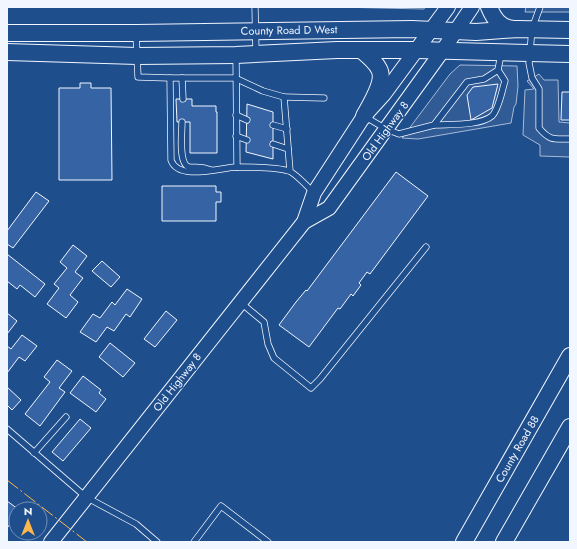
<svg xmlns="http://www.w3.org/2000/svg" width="577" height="549" font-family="Jost,sans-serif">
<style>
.green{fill:#245a82;stroke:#a8bbd7}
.parking{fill:#305b95;stroke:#a8bbd7}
.building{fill:#3563a3;stroke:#f2f6ff}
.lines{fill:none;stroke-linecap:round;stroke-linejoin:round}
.service-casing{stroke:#f2f6ff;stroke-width:7}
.tertiary-casing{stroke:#f2f6ff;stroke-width:16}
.secondary-casing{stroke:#f2f6ff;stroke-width:18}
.service{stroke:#1f4e8c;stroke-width:5.5}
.tertiary{stroke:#1f4e8c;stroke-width:14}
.secondary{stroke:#1f4e8c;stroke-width:16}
.power{stroke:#ffb74d;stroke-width:1;stroke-dasharray:14 3 2 3;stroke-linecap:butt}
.labels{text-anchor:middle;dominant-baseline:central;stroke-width:3;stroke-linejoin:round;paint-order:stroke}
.street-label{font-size:11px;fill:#f2f6ff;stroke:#1f4e8c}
</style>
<rect width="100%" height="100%" fill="#1f4e8c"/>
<path class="green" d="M336,7H425L424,9Z"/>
<g class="parking">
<path d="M526,7H570V12H525Z"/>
<path d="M460,65L517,66L518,86L516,104L514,107L511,123L418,139L402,138L450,74Z"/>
<path d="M539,74L544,80H558L559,122L570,123V157L540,156V145L523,135L525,90L534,89L527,81Z"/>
</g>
<g class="building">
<path d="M80,83H91V88H111L112,180H59V88H80Z"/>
<path d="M498,84L492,108L471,120L467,95L473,87Z"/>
<path d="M562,92H570V120H561Z"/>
<path d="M176,99H192V106H216V112H217V153H190V122H177Z"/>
<path d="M247,104L273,112V159L246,152Z"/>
<path d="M396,172L428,196L370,274L367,272L359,283L361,285L353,296L351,294L340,309L338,308L309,347L279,325L296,302L306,290L307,291Z"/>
<path d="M162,186H216V192H221V202H216V221H162Z"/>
<path d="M36,192L49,201L13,248L7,244V231Z"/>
<path d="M73,245L87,256L75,272L83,278L70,295L78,302L66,318L47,304L59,288L54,284L67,268L60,262Z"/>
<path d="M7,254L45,284L35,297L20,285L17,289L7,281Z"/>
<path d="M102,261L120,277L111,287L92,271Z"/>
<path d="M127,289L142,299L130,317L126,314L114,331L107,327L96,342L80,332L93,314L100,318L112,302L115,305Z"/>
<path d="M166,311L177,320L155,347L144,339Z"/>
<path d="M7,313L17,321L7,334Z"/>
<path d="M22,335L37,346L25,361L19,357L7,373V346L11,349Z"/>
<path d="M110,343L135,363L123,377L99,357Z"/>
<path d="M57,360L72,371L59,388L65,392L40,426L25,414L50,382L44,377Z"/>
<path d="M83,376L101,390L99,393L106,399L96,412L70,393Z"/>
<path d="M7,387L21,400L12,410L7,405Z"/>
<path d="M80,419L91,428L63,461L52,452Z"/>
<path d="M7,501L18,509H16V517L7,528Z"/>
</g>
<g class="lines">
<defs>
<g id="service">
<path d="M255,7L256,53"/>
<path d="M540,7L532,29L529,63L532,78L539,89V128C550,141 554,139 570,139"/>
<path d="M136,34L138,77L170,78"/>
<path d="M236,56L237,167"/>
<path d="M182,78L183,99"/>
<path d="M284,97L324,98"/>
<path d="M236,115L247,120"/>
<path d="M364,116L386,129L399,134L434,125L467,82L484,79L498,70L501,54"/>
<path d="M182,122C182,132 178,164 189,167C198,168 201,166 211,170"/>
<path d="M273,125L287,129"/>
<path d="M434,125C449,124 480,126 492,116C499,109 502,90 505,81L498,70"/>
<path d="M236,136L247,140"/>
<path d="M273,144L288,149"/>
<path d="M290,171L284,97L263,91L235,78H170L171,160C178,181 219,168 236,167C249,167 276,167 289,171C295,173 308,187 314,193"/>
<path d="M240,302L264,322L268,344L274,358L311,388L320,379L426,247"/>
<path d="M7,429L86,497L136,524L157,542"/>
<path d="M34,453L66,417"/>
<path d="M194,542L221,506L268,542"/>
</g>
<g id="tertiary">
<path d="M304,222L329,208L443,50L472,7"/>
<path d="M51,542L304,222L314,193L364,116L384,94L448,7"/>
</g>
<g id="secondary">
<path d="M489,7C494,19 500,28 514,29"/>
<path d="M7,33H136L412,29L476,32L518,29L570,30"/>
<path d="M361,50C368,56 375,61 379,69C386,81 370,105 364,116"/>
<path d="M7,52L137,56L236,55L337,50H417L570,54"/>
<path d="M464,542L570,356"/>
<path d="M504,542L570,427"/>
</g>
</defs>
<use href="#service" class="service-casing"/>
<use href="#tertiary" class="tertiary-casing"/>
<use href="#secondary" class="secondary-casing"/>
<use href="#service" class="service"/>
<use href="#tertiary" class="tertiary"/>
<use href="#secondary" class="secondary"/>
<path class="power" d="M7,480L87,542"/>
</g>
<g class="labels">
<g class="street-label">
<text transform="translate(289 30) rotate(-1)">County Road D West</text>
<text transform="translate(385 131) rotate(-54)">Old Highway 8</text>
<text transform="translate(177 382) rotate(-52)">Old Highway 8</text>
<text transform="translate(517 449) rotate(-60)">County Road 88</text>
</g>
</g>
<rect width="577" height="549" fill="none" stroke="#f2f6ff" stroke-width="16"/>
<g transform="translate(28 521)"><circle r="19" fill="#1f4e8c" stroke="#7391ba"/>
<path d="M0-3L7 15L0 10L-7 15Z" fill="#ffb74d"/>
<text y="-6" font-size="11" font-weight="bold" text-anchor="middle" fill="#f2f6ff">N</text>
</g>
</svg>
